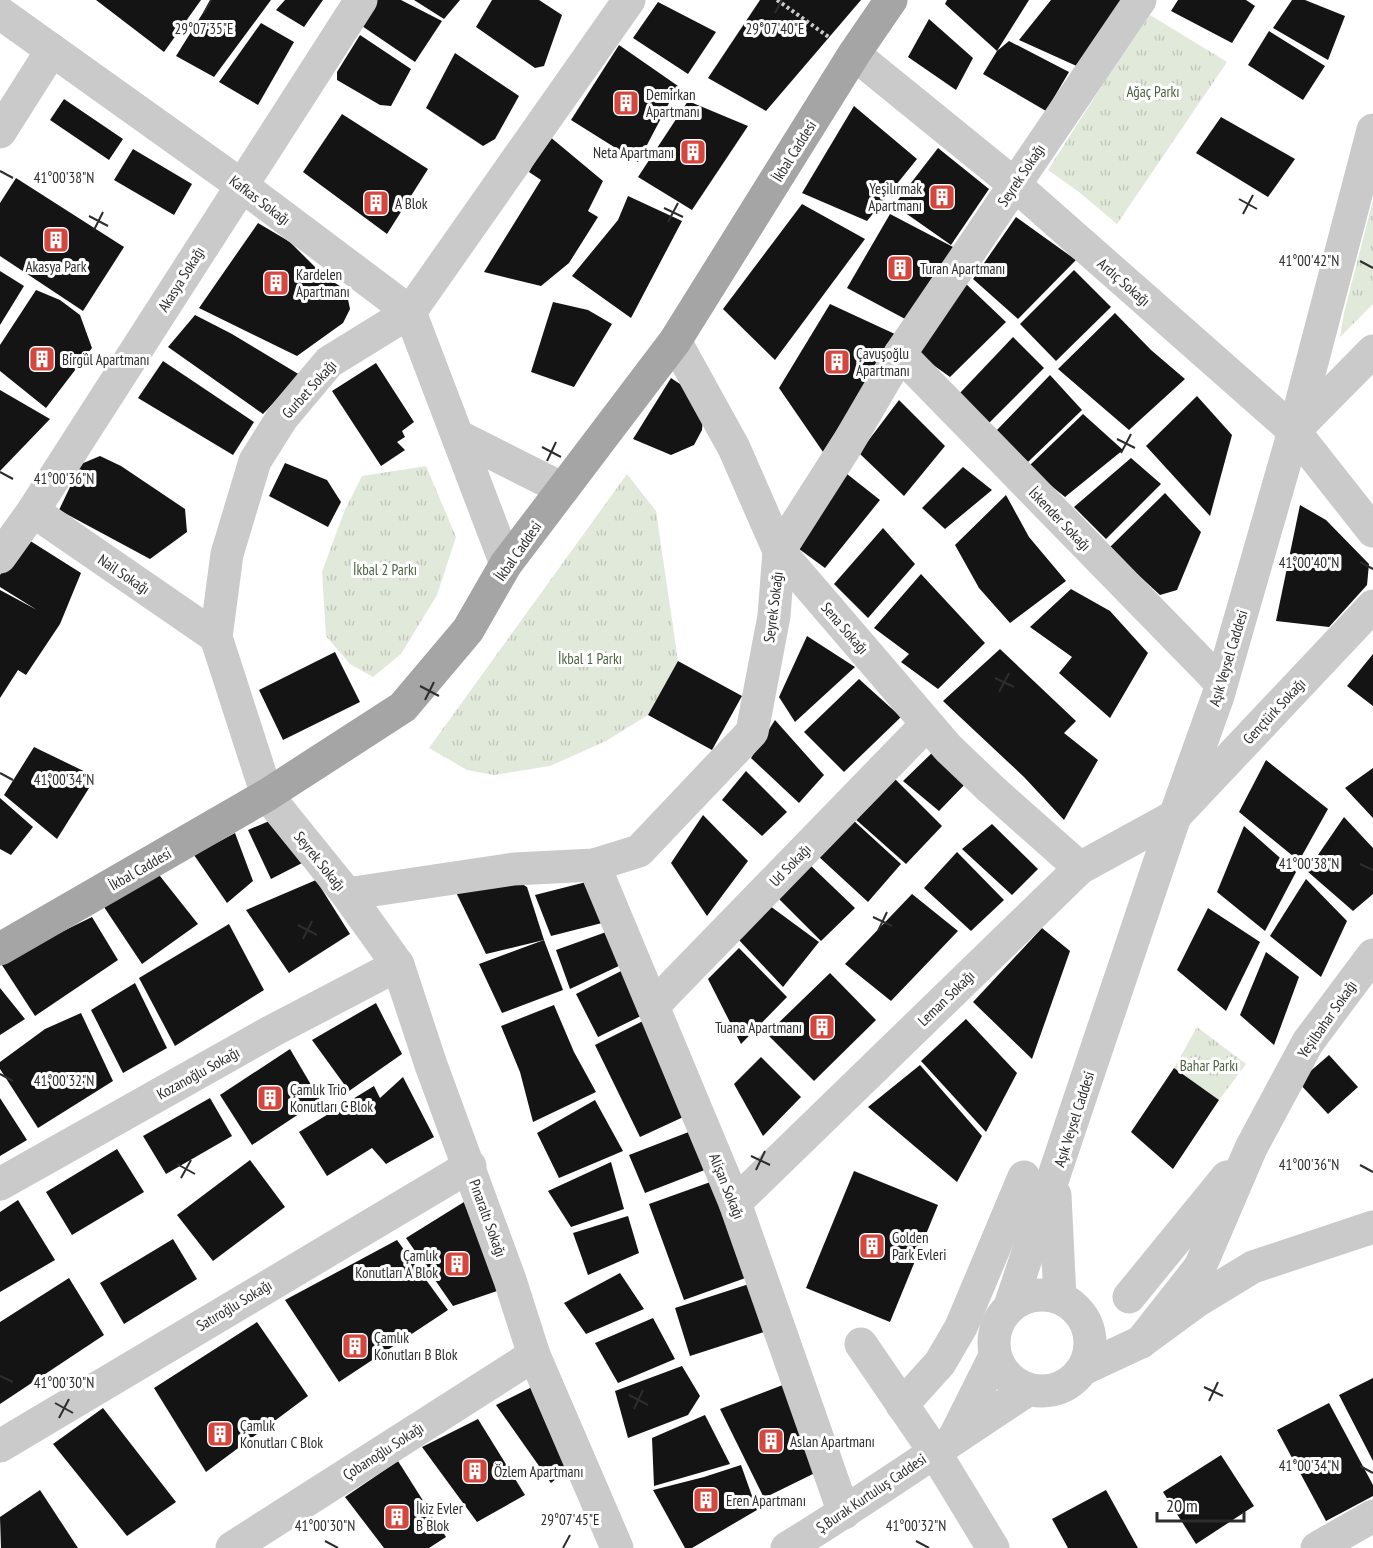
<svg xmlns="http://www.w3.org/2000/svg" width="1373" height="1548" font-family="'PT Sans Narrow',sans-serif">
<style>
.grass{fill:url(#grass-tufts)}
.building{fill:#141414}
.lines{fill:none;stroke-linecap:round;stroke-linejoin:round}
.path{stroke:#cacaca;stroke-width:4;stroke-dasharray:3 3;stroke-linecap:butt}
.minor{stroke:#cacaca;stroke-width:33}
.major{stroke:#a5a5a5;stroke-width:33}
.ticks{fill:none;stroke:#2d2d2d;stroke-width:2}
.labels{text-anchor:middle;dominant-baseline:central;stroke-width:6;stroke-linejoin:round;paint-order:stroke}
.park-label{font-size:15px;fill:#4b633f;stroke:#fff}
.poi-label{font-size:15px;fill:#2d2d2d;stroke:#fff;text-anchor:start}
.street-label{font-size:15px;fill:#2d2d2d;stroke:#fff}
.ticks-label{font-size:15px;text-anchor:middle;fill:#2d2d2d;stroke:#fff;stroke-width:6;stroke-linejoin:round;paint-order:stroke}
</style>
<defs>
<pattern id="grass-tufts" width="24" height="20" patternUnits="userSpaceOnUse" patternTransform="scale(1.5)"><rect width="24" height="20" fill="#e1e9db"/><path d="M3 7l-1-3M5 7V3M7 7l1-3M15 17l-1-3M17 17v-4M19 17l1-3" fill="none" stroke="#c1c8bc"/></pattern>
</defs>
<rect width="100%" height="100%" fill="#fff"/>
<g class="grass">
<path d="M1150,15L1227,62L1117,224L1079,192L1048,170L1110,73Z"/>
<path d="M1373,200V304L1340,337L1344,313Z"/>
<path d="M426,466L456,537L437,595L401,654L373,677L350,664L326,636L322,572L344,512L362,476Z"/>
<path d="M627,474L656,511L678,661L648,715L606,741L550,766L494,775L467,770L429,748Z"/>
<path d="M1197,1027L1246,1064L1219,1100L1174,1068Z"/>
</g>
<g class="building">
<path d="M96,0H201L164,52Z"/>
<path d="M211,0H271L214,77L176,56Z"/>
<path d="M285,0H323L304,27L276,10Z"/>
<path d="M372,0H401L442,21L415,62L359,24Z"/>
<path d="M414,0H460L444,19Z"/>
<path d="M492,0H539L562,15L544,66L535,68L476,27Z"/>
<path d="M760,0H861L766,111L708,78Z"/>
<path d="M947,0H1029L997,51L1009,41L1069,72L1046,111L983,74L997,51L945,4Z"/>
<path d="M1051,0H1123L1081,68L1019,40Z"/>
<path d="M1178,0H1246L1255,6L1232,43L1171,11Z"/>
<path d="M1292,0H1305L1345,16L1328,60L1273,28Z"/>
<path d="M658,2L716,32L688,74L633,38Z"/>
<path d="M929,19L973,58L956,90L908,57Z"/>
<path d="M261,23L294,42L258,105L219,82Z"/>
<path d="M1269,31L1325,66L1303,100L1248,65Z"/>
<path d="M360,35L411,69L391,106L380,105L337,80V72Z"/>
<path d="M619,45L678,86L638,162L571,120Z"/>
<path d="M455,53L519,96L495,139L483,146L426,108Z"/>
<path d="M64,99L123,139L109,160L50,120Z"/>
<path d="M688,101L748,126L692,210L638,177Z"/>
<path d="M854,106L917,159L867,221L802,193Z"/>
<path d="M342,114L428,169L387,234L303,172Z"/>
<path d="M1221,117L1295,159L1268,197L1196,153Z"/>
<path d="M549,136L603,181L588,211L598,217L569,263L541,286L484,272L541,180L529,172Z"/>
<path d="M938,148L989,189L951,245L894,205Z"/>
<path d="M133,149L192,184L174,215L114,180Z"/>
<path d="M16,178L124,247L83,311L0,256V203Z"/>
<path d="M628,196L682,221L631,318L572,276L618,220Z"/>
<path d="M802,204L865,239L775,360L723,309Z"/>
<path d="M890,214L955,248L907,320L847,288Z"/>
<path d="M1016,217L1076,260L1018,319L973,279Z"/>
<path d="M258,223L290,242L324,276L346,290L350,309L343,323L297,356L199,308Z"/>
<path d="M1074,270L1111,307L1056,361L1020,324Z"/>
<path d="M0,271L24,286L0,325Z"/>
<path d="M965,283L1006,322L950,377L911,349Z"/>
<path d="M36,290L60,300L80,315L92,348L46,408L0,371V345Z"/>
<path d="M553,302L588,310L612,324L574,387L531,372Z"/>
<path d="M830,304L897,335L823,452L779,388Z"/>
<path d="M1115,313L1151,350L1185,379L1129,430L1058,369Z"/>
<path d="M195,315L232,334L300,375L263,414L168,347Z"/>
<path d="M1013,337L1044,368L987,425L959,394Z"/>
<path d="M163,361L254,422L233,455L138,398Z"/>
<path d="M376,363L414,422L402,431L405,437L397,442L405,450L381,466L332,391Z"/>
<path d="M1050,375L1082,410L1028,462L994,433Z"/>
<path d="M671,378L686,388L703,417L702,430L694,445L671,455L633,439Z"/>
<path d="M0,390L50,419L0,471Z"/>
<path d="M1197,396L1232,435L1210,516L1146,446Z"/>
<path d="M899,400L945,446L904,496L859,453Z"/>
<path d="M1083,414L1123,450L1065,497L1028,467Z"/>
<path d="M100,456L121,466L185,509L187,532L150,559L59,510L81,464Z"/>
<path d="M1131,458L1161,484L1106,539L1074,507Z"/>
<path d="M285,463L327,480L341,502L328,527L269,496Z"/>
<path d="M963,467L992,490L945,529L922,508Z"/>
<path d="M842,470L880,500L825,568L795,546Z"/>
<path d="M1165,493L1201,532L1177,590L1160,595L1109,548Z"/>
<path d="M1006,495L1029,537L1066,581L1010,623L979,588L955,545Z"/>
<path d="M1300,505L1326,520L1369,564L1367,585L1329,627L1276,621Z"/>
<path d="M883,528L915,564L868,618L834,584Z"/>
<path d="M24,537L81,573L60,624L26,675L18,670L0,698V590L37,610L0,587V575Z"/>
<path d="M921,574L985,643L938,689L901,662L909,654L874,628Z"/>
<path d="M1071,589L1110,611L1148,653L1110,718L1059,673L1072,657L1030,627Z"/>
<path d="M807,636L855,667L795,722L779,697Z"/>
<path d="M1000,649L1076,721L1064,733L1098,760L1064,820L1024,777L943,701Z"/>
<path d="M335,652L360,702L283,740L259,690Z"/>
<path d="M1373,654V706L1347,686Z"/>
<path d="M678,661L742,696L712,750L648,715Z"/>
<path d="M859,679L901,717L844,772L804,732Z"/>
<path d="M775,720L824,775L799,803L751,758Z"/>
<path d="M34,747L96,777L57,839L4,795Z"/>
<path d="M936,749L969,780L939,811L903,781Z"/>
<path d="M1266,760L1328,809L1299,861L1239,812Z"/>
<path d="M1373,768V818L1345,788Z"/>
<path d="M746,771L787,812L762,836L722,800Z"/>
<path d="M893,777L942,826L906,864L853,817Z"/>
<path d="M0,798L33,827L11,855L0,849Z"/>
<path d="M703,815L748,861L707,916L671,863Z"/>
<path d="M1344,817L1373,848V894L1353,911L1307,871Z"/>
<path d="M274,819L308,860L271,879L248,830Z"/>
<path d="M853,820L901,864L868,902L818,856Z"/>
<path d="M992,824L1038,869L1012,895L962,849Z"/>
<path d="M1244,826L1296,872L1265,931L1217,892Z"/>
<path d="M235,833L253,881L227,903L194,855Z"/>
<path d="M957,852L1004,900L971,931L924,888Z"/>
<path d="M809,864L855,908L821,941L779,899Z"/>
<path d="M156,871L198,924L142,964L102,904Z"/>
<path d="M508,876L527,887L544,940L486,954L452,884Z"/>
<path d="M1306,879L1347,921L1321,977L1270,936Z"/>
<path d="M316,880L350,934L289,973L246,910Z"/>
<path d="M594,880L606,922L551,936L535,895Z"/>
<path d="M912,894L958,931L891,1001L845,964Z"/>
<path d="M770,906L819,942L783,987L738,939Z"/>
<path d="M1208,908L1260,942L1226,1011L1177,970Z"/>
<path d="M92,917L118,960L35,1016L0,962Z"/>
<path d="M229,924L264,990L175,1046L139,978Z"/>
<path d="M1042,928L1070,951L1032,1059L973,1002Z"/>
<path d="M609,931L623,964L570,989L556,950Z"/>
<path d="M544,940L563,990L502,1013L479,964Z"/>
<path d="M739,948L787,997L741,1044L708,979Z"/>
<path d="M1266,952L1299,977L1274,1045L1240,1015Z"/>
<path d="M625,969L647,1013L598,1037L576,994Z"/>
<path d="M830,973L876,1020L814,1081L767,1034Z"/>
<path d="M135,983L167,1048L123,1073L91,1010Z"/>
<path d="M0,988L25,1019L0,1035Z"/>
<path d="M376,1003L402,1054L349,1091L312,1040Z"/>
<path d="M554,1005L574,1052L596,1092L533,1122L520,1072L501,1026Z"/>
<path d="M81,1013L113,1081L38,1128L0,1069V1062L45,1029Z"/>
<path d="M647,1019L692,1113L640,1137L595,1045Z"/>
<path d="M966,1019L1017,1073L986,1132L921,1061Z"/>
<path d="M290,1049L320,1100L252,1145L220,1095Z"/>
<path d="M1329,1055L1358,1087L1328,1114L1298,1082Z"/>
<path d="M761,1057L801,1097L763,1136L734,1084Z"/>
<path d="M920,1065L982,1136L957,1182L868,1107Z"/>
<path d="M1174,1068L1219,1100L1173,1169L1131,1132Z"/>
<path d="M403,1077L434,1137L386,1164L372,1148L327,1176L299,1132L374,1086L380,1098Z"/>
<path d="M0,1098L27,1140L0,1156Z"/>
<path d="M210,1098L232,1136L166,1174L143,1136Z"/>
<path d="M595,1100L623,1151L559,1178L537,1133Z"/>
<path d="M699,1128L715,1166L645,1193L629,1155Z"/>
<path d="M117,1149L144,1192L72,1235L46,1192Z"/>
<path d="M250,1160L285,1207L213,1261L177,1215Z"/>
<path d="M611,1162L624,1209L571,1227L548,1191Z"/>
<path d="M854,1171L938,1205L890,1322L806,1288Z"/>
<path d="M716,1180L751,1276L684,1300L649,1204Z"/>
<path d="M18,1200L55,1260L0,1292V1212Z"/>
<path d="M464,1202L500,1290L453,1306L406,1238Z"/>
<path d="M628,1216L639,1253L588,1275L573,1233Z"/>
<path d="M173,1239L197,1279L124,1324L100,1283Z"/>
<path d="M397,1240L448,1310L339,1382L285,1300Z"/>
<path d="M620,1273L644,1309L586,1334L564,1303Z"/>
<path d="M69,1278L104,1335L0,1404V1322Z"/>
<path d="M749,1284L764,1332L690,1356L675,1308Z"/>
<path d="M653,1318L675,1359L618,1383L595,1343Z"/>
<path d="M257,1322L308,1396L206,1472L154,1388Z"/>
<path d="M682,1366L700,1396L688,1415L628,1438L615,1391Z"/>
<path d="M1373,1378V1461L1339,1395Z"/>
<path d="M788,1383L817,1472L764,1498L720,1409Z"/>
<path d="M534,1386L573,1465L551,1483L496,1405Z"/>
<path d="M1329,1403L1373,1485V1496L1326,1521L1277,1430Z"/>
<path d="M103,1408L176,1502L127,1536L53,1444Z"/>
<path d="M705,1415L730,1464L654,1486L652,1438Z"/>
<path d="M478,1419L525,1495L477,1522L422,1447Z"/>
<path d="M1221,1455L1254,1506L1196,1544L1163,1492Z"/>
<path d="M398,1461L446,1537L429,1548H384L345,1497Z"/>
<path d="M741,1465L757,1510L692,1548H685L653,1490L704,1477Z"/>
<path d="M40,1490L78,1548H1L0,1517Z"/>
<path d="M1106,1490L1138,1548H1068L1052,1519Z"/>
</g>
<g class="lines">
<path class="path" d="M777,0L830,38"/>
<g class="minor">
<path d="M629,0L410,312L329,362L282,418L255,461L227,554L216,637L267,795L347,894L514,869L594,865L639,851L752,732L774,616L779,551L848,443L900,354L1140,0"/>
<path d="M0,13L241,185L410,312L506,564"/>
<path d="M854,54L1014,184L1294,431L1373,531"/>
<path d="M0,132L52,50"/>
<path d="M675,341L734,448L779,551L948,748L991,789L1080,868"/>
<path d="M900,354L1221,683"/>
<path d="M1295,430L1373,351"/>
<path d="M458,436L563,489"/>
<path d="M33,511L216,637"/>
<path d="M0,557L33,511L361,0"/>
<path d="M594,865L735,1203L844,1513"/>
<path d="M347,894L398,965L431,1065L510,1280L534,1355L617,1548"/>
<path d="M653,1006L927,724"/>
<path d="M0,1184L272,1031L398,965"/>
<path d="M1055,1195L1060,1298"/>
<path d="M735,1203L1080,868L1175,816L1373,606"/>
<circle cx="1042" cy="1343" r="48"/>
<path d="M1129,1297L1227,1177"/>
<path d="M1010,1306L1175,816L1218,696L1294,431L1373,130"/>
<path d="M1141,1342L1200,1267L1251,1148L1308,1042L1373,955"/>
<path d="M861,1344L934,1451L993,1548"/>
<path d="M1083,1369L1141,1342L1197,1301L1253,1267L1373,1227"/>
<path d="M902,1405L940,1363L961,1327L1024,1177"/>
<path d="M955,1436L995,1356"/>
<path d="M0,1446L470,1166"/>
<path d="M232,1548L534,1355"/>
<path d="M787,1548C869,1498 948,1442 1028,1390"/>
<path d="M1317,1548L1373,1516"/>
</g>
<path class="major" d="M0,949L267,795L403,707L468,630L506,564L675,341L854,54L891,0"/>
</g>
<path class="ticks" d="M204,13L211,0M775,13L782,0M0,171L13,178M1239,199L1257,209M664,208L683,217M1243,214L1253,195M89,216L108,226M668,222L678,203M94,230L103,212M1360,261L1373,268M1117,439L1135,448M542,447L561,457M1121,453L1131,434M547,461L556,442M0,472L13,479M1360,562L1373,569M995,678L1014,687M420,686L439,696M999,692L1009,673M425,700L434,682M0,773L13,780M1360,864L1373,870M873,917L892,926M298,925L317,935M878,931L887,912M303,939L312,921M0,1074L13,1081M751,1156L770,1165M177,1164L195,1174M1360,1165L1373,1172M756,1170L765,1151M181,1178L191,1160M0,1376L13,1382M1204,1387L1223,1396M629,1395L648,1405M1209,1401L1218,1382M55,1403L73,1413M634,1409L643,1390M59,1418L69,1399M1360,1466L1373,1473M325,1541L338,1548M916,1541L929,1548M563,1548L570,1535"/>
<defs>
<symbol id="building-square" viewBox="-11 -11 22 22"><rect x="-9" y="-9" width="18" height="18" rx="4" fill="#d3473f" stroke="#fff"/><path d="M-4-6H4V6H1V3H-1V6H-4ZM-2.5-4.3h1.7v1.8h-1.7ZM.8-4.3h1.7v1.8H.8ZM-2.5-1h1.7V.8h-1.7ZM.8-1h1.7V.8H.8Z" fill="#fff"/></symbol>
</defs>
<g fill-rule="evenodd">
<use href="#building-square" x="611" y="88" width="30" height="30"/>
<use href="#building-square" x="678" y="137" width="30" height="30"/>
<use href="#building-square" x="927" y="182" width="30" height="30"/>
<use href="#building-square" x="361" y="188" width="30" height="30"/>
<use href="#building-square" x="41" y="225" width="30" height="30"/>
<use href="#building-square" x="885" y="253" width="30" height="30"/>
<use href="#building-square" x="261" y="268" width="30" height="30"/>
<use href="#building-square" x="27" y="344" width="30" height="30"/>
<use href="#building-square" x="822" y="347" width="30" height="30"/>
<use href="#building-square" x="807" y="1012" width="30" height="30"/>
<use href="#building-square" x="255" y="1083" width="30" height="30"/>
<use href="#building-square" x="857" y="1231" width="30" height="30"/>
<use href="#building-square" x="442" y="1249" width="30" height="30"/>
<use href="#building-square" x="340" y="1331" width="30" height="30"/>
<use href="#building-square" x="205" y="1419" width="30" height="30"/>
<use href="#building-square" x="756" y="1426" width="30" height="30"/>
<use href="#building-square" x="460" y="1456" width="30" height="30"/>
<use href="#building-square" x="691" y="1485" width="30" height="30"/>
<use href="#building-square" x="382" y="1502" width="30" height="30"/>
</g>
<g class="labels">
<g class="park-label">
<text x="1153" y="91">Ağaç Parkı</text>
<text x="385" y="569">İkbal 2 Parkı</text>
<text x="590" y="658">İkbal 1 Parkı</text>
<text x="1209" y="1065">Bahar Parkı</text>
</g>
<g class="poi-label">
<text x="646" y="94">Demirkan<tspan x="646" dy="17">Apartmanı</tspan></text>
<text x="674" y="152" text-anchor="end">Neta Apartmanı</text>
<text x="922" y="188" text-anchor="end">Yeşilırmak<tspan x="922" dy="17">Apartmanı</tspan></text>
<text x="395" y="203">A Blok</text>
<text x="56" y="266" text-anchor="middle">Akasya Park</text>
<text x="920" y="268">Turan Apartmanı</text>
<text x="296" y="274">Kardelen<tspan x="296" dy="17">Apartmanı</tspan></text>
<text x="856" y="353">Çavuşoğlu<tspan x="856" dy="17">Apartmanı</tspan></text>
<text x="62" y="359">Birgül Apartmanı</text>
<text x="802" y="1027" text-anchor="end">Tuana Apartmanı</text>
<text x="290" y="1089">Çamlık Trio<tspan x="290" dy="17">Konutları C Blok</tspan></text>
<text x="892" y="1237">Golden<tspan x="892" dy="17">Park Evleri</tspan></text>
<text x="438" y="1255" text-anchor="end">Çamlık<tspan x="438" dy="17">Konutları A Blok</tspan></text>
<text x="374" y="1337">Çamlık<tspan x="374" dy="17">Konutları B Blok</tspan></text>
<text x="240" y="1425">Çamlık<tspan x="240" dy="17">Konutları C Blok</tspan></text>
<text x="790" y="1441">Aslan Apartmanı</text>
<text x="494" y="1471">Özlem Apartmanı</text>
<text x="726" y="1500">Eren Apartmanı</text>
<text x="416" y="1508">İkiz Evler<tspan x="416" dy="17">B Blok</tspan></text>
</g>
<g class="street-label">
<text transform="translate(794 151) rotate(-58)">İkbal Caddesi</text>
<text transform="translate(1021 175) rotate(-56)">Seyrek Sokağı</text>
<text transform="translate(260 200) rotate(37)">Kafkas Sokağı</text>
<text transform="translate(181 279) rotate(-58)">Akasya Sokağı</text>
<text transform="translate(1124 282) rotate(41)">Ardıç Sokağı</text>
<text transform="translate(309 389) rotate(-48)">Gurbet Sokağı</text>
<text transform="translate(1060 519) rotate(46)">İskender Sokağı</text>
<text transform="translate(518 551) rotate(-55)">İkbal Caddesi</text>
<text transform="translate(124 574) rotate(34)">Nail Sokağı</text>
<text transform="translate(773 607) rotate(-83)">Seyrek Sokağı</text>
<text transform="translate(845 628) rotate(49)">Sena Sokağı</text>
<text transform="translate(1228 658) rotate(-73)">Aşık Veysel Caddesi</text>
<text transform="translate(1274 711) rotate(-47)">Gençtürk Sokağı</text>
<text transform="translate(320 861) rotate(51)">Seyrek Sokağı</text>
<text transform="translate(790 865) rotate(-46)">Ud Sokağı</text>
<text transform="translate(140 869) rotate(-30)">İkbal Caddesi</text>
<text transform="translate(946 998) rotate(-44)">Leman Sokağı</text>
<text transform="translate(1327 1019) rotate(-55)">Yeşilbahar Sokağı</text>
<text transform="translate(198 1073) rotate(-29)">Kozanoğlu Sokağı</text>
<text transform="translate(1074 1119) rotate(-72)">Aşık Veysel Caddesi</text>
<text transform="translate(727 1186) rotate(68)">Alişan Sokağı</text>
<text transform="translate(488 1218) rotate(70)">Pınaraltı Sokağı</text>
<text transform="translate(234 1305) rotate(-31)">Satıroğlu Sokağı</text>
<text transform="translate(383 1451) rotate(-33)">Çobanoğlu Sokağı</text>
<text transform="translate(871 1493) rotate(-34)">Ş.Burak Kurtuluş Caddesi</text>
</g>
</g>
<g class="ticks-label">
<text x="204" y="34">29°07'35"E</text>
<text x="775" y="34">29°07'40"E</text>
<text x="64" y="183">41°00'38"N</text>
<text x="1309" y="266">41°00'42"N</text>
<text x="64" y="484">41°00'36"N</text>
<text x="1309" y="568">41°00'40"N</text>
<text x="64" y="785">41°00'34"N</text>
<text x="1309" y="869">41°00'38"N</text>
<text x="64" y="1086">41°00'32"N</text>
<text x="1309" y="1170">41°00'36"N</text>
<text x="64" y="1388">41°00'30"N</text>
<text x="1309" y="1471">41°00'34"N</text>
<text x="570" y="1525">29°07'45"E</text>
<text x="325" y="1531">41°00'30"N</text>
<text x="916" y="1531">41°00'32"N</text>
</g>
<path d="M1157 1512v9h87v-9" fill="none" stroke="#2d2d2d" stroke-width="3"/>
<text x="1166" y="1512" font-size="18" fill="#2d2d2d" stroke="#ffffff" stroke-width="4.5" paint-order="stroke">20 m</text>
</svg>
